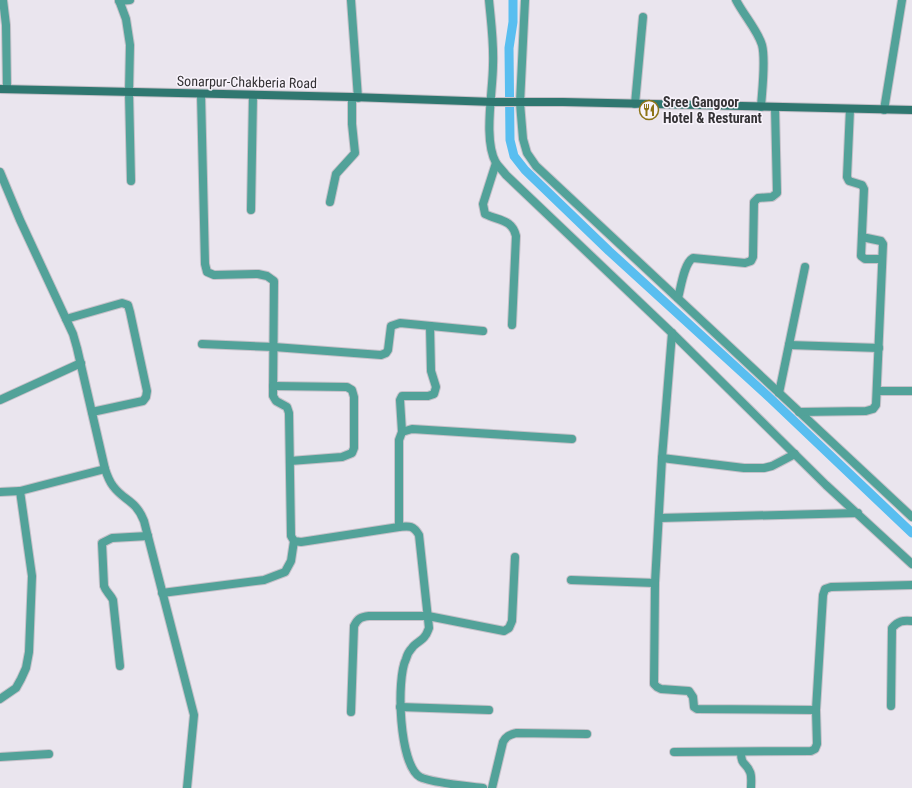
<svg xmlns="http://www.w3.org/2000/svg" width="912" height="788" font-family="'Roboto Condensed',sans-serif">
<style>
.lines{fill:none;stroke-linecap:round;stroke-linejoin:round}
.canal{stroke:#59bef0;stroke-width:9}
.street-casing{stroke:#c6c1c9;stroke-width:10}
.secondary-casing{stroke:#c6c1c9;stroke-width:10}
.street{stroke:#52a299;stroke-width:8}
.secondary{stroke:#2f7770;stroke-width:8}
.labels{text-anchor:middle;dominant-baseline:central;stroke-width:3;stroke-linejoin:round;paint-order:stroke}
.street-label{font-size:14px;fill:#353336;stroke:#f8f3fb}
.poi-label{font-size:14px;font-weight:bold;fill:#353336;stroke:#f8f3fb;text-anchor:start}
</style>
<rect width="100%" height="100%" fill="#eae5ee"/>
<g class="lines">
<path class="canal" d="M513,0V22L509,48L510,140L514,156L525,170L609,251L770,398L912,533"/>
<defs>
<g id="street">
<path d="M3,0L6,25L7,89"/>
<path d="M119,0L126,19L130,45L129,92L131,181"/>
<path d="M351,0L358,98"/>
<path d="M489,0C491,22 494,43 493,65C493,91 483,140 496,163C499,167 503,171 506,175L672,333L826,485L912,564"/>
<path d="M525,0L520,103L523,139L527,153L536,166L912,517"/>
<path d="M736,0C743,14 758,31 762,45C766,60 762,91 761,107"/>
<path d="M119,1L130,0"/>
<path d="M201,94L205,264L207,272L214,275L258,274L267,276L274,281L273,396L276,401L287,407L289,413L291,536L294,541L301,542L399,527C409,526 413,525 419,535L429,628C428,630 427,634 425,636C422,641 415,643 412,648C409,651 407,655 406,659C396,679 399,765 420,777C432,783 468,786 483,788"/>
<path d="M635,104L643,17"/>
<path d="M850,109L847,177L849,181L862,185L864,189L861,256L865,259H882"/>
<path d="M884,110L902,0"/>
<path d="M496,163L483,204L485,214C499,221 512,219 516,236L512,325"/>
<path d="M0,172L20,220L73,334L77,348L105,469C107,475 109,481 113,486C124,501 136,500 144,521L194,715L187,788"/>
<path d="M330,202L336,174L355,153L352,124V97"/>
<path d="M251,210L253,95"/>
<path d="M678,298C681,287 684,263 693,258L745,263L751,261L753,257L754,202L758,198L772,197L777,193L775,107"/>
<path d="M66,319L122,303L128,305L130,312L147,391L146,397L143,401L92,412"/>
<path d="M672,333L662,458L655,583L654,684L657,687L661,689L689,691L693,697L694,707L697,709L816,710"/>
<path d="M202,344L274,347L381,355L386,353L388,350L391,326L400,323L483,331"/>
<path d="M789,345L879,348"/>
<path d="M273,386L347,387L352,390L354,397V448L352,453L342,457L290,461"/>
<path d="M877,391H912"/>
<path d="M779,393L805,267"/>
<path d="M0,400L81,363"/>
<path d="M799,412L866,411L873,409L876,405L883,244L881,241L862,237"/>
<path d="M402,432L400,400L402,396H428L434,394L436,387L431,371L430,326"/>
<path d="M662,458L744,468H764L772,466L795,454"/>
<path d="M0,492L20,491L105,469"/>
<path d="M659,518L858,513"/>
<path d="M399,527V440L402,432L412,429L572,439"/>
<path d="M571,580L655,583"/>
<path d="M162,593L264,580L285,572L291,561L294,541"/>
<path d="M120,666L113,600C110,594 106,592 104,586L102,543L112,538L148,536"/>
<path d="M0,699L16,688L21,679L26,668L29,652L32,576L20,491"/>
<path d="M891,706L892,628C898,621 903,620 912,621"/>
<path d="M400,707L489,710"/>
<path d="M351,712L354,626C358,618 361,617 369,616H428L504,631L509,628L512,621L515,557"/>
<path d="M674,752L811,751L815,749L817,744L816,710L823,595L825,589L831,587L912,585"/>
<path d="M741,752C741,766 746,762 750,772C752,776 751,783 751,788"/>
<path d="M0,757L49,754"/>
<path d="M492,788L503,742C506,736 510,735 516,733L587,734"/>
</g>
<path id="secondary" d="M0,89L352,97L494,102H563L912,110"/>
</defs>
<use href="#street" class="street-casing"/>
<use href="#secondary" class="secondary-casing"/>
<use href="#street" class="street"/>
<use href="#secondary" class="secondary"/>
</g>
<defs>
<symbol id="restaurant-ring" viewBox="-11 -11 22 22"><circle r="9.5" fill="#f8f3fb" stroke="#8e7418" stroke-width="1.5"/><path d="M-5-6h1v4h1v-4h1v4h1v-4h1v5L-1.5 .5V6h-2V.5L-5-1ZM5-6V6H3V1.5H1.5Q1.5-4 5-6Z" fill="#8e7418"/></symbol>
</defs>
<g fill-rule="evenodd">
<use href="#restaurant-ring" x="638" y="99" width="22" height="22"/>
</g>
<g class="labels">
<g class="street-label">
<text transform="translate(247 82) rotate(1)">Sonarpur-Chakberia Road</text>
</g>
<g class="poi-label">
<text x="663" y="102">Sree Gangoor<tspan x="663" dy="16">Hotel &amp; Resturant</tspan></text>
</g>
</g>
</svg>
